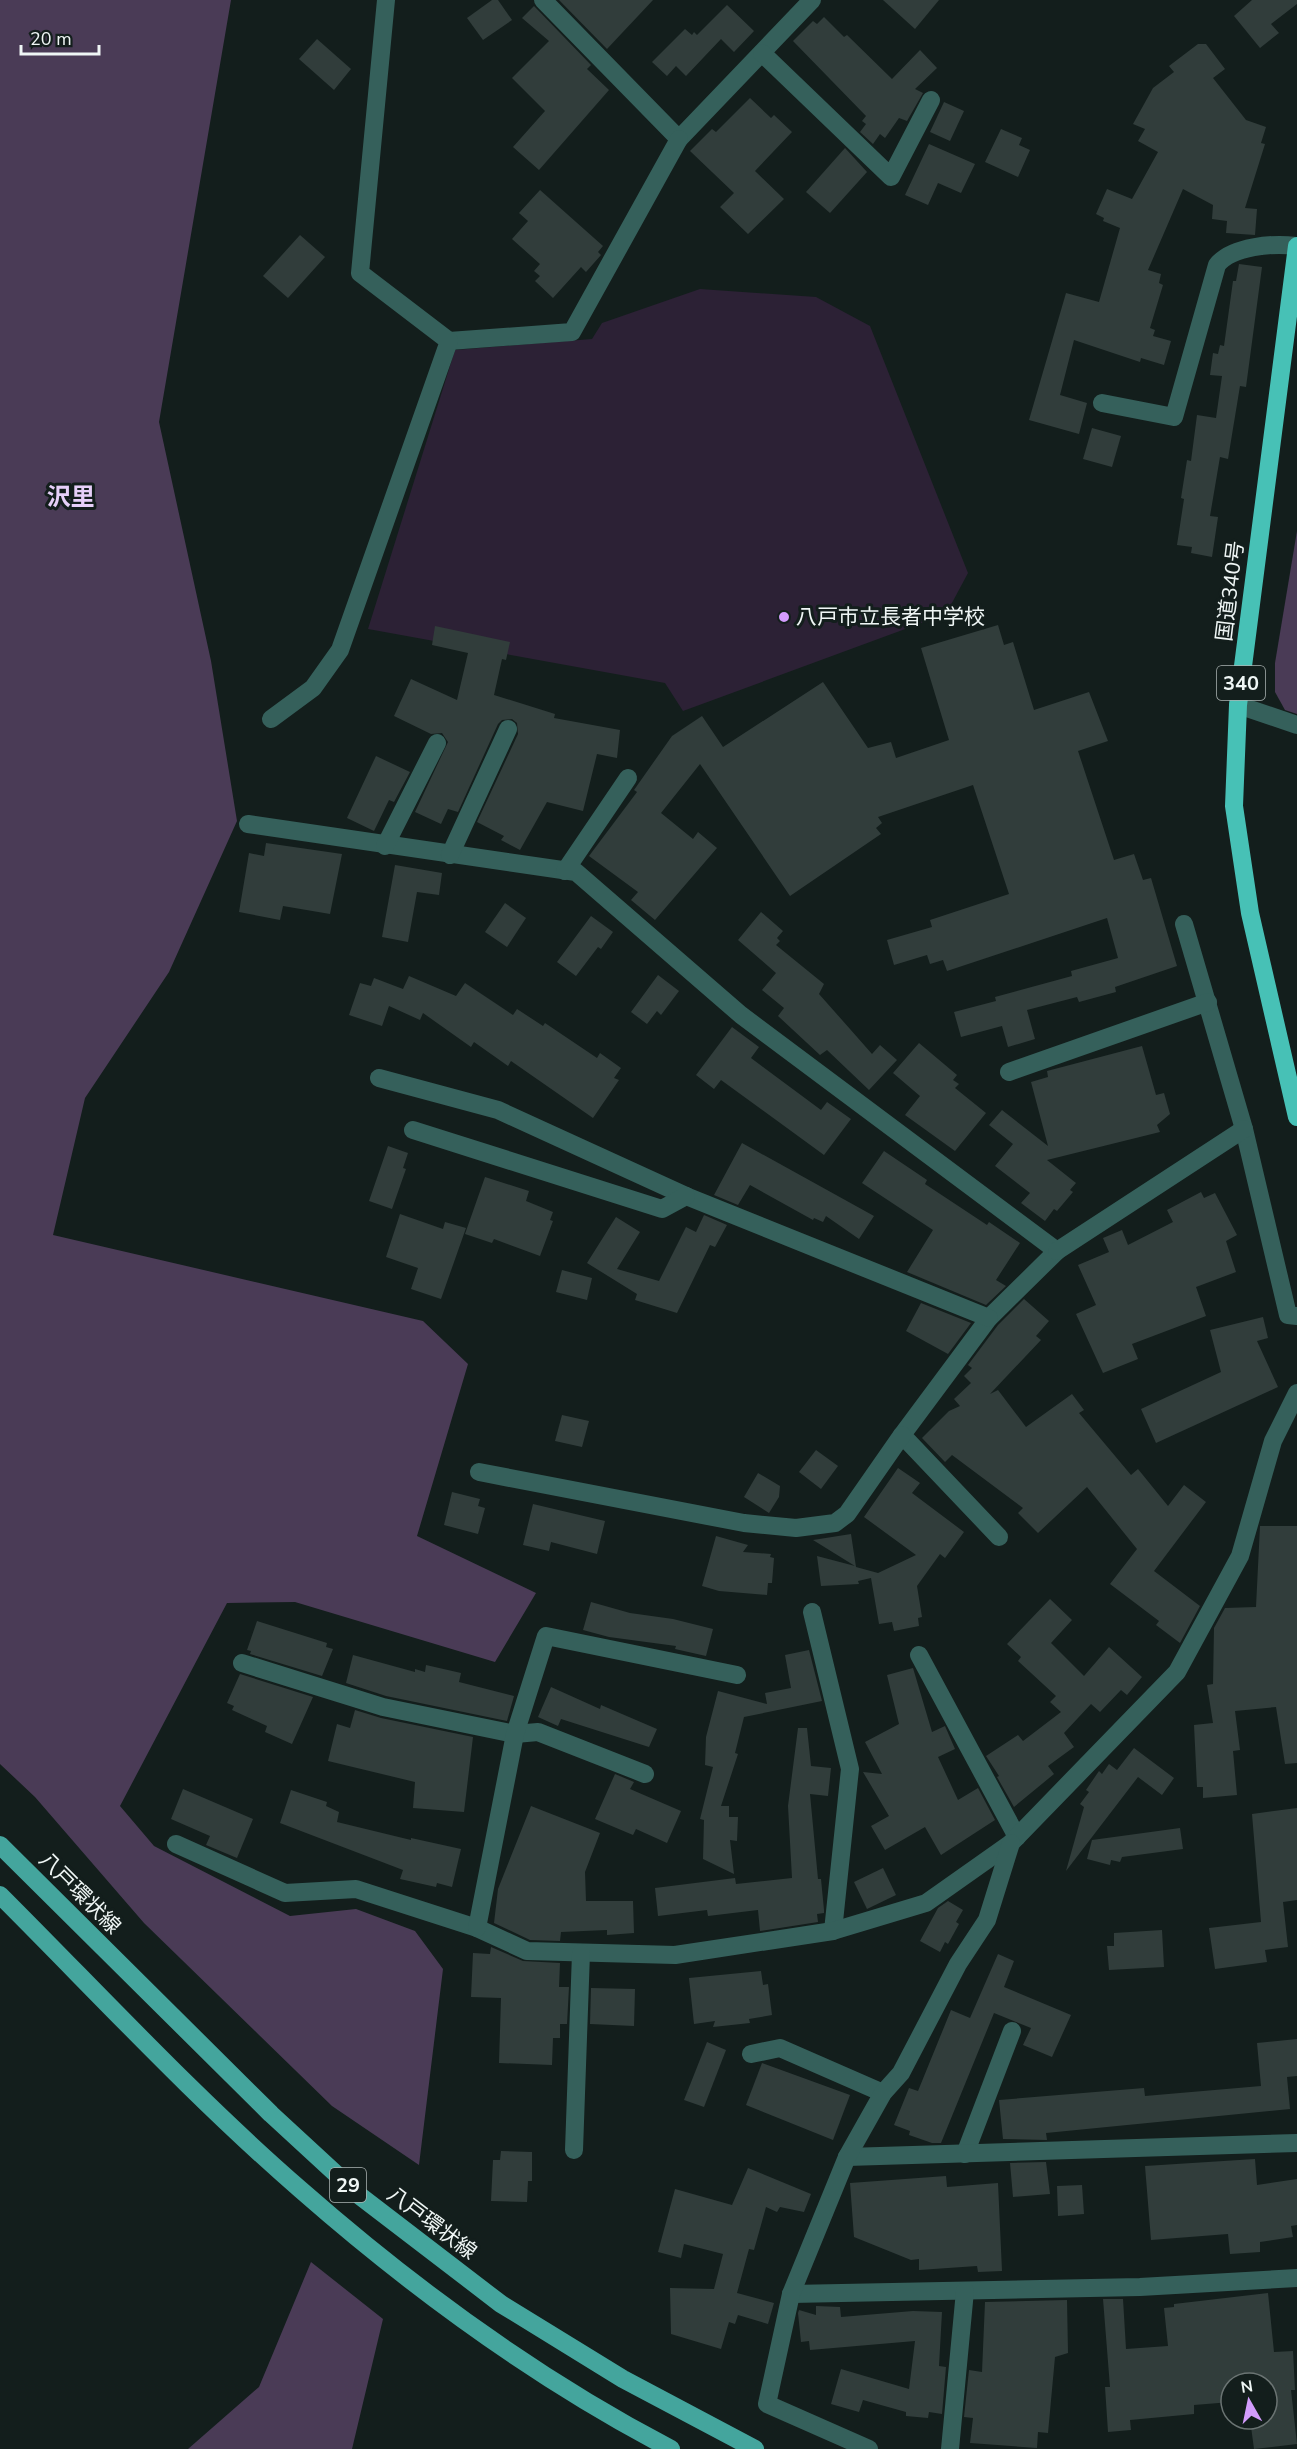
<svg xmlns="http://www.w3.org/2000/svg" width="1297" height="2449" font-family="'Nunito Sans','Noto Sans JP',sans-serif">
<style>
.green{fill:#2c2135}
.forest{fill:#4a3b56}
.building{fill:#313d3b}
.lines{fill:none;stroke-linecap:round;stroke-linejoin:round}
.street{stroke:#35605b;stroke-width:18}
.primary{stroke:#44a59d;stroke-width:18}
.highway{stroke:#47c1b6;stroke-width:18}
.poi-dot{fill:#d39cfc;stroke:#131e1c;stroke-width:2}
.labels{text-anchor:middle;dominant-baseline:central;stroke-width:6;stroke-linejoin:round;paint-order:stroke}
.shield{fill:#131e1c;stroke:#adb5b4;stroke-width:1.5}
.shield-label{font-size:20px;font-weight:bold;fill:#eff6f5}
.street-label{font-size:21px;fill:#eff6f5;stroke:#131e1c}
.poi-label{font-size:21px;fill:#eff6f5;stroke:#131e1c;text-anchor:start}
.quarter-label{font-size:24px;font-weight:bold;fill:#e6cff8;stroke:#131e1c}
</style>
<rect width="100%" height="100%" fill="#131e1c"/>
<path class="green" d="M700,289L816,297L870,326L968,573L946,614L683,711L665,683L368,629L455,350L592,339L602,323Z"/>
<g class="forest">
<path d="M0,0H231L159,422L211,661L237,821L169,972L85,1098L53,1235L423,1321L468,1364L417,1536L536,1593L495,1662L295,1602L227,1603L120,1806L154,1846L290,1916L356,1909L415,1931L443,1969L419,2165L332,2106L144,1923L35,1797L0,1764Z"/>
<path d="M1297,531V714L1285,710L1275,692V663Z"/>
<path d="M311,2262L383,2319L352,2449H188L259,2387Z"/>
</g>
<g class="building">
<path d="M492,0H498L512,20L483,40L467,18Z"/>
<path d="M559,0H653L607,49Z"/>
<path d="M883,0H939L915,29Z"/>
<path d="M1252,0H1297V4L1271,24L1279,33L1260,48L1234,16Z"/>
<path d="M727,5L754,31L734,52L721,39L686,76L676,66L667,76L652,62L685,29L692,35L694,32L697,35Z"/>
<path d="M534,6L591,65L587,69L609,90L539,170L513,147L545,111L512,78L549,41L522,18Z"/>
<path d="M824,17L844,37L847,35L892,79L920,50L937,68L915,89L923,93L907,121L899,118L885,138L880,134L873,144L860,132L866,124L862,121L866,116L793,41L813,21L817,24Z"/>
<path d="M317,39L351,69L334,90L299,59Z"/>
<path d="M1198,44H1206L1225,69L1213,78L1246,120L1266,127L1261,143L1265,144L1245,208L1257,209L1255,235L1226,233L1227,221L1212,219L1213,205L1183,189L1148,270L1161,274L1159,283L1163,285L1150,328L1155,330L1153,336L1171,341L1164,365L1141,358L1140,362L1074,340L1060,395L1087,403L1079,434L1029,420L1066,293L1099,302L1120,228L1103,221L1104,218L1096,214L1107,189L1132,199L1158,152L1138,141L1145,129L1133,124L1153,88L1174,72L1169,66Z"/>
<path d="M750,98L771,118L774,115L792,132L755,171L784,199L748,234L720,207L734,193L690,151L712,129L716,132Z"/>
<path d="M944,102L964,111L950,141L930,132Z"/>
<path d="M1001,129L1022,138L1019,145L1030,150L1018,177L985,162Z"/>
<path d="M929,144L975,164L961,193L938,183L928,205L905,195Z"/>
<path d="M845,148L867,172L830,213L806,192Z"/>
<path d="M540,190L603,246L598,252L601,255L586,272L581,267L553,298L535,281L540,276L534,271L540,264L512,239L528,221L519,213Z"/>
<path d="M300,235L325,257L288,298L263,276Z"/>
<path d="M1239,264L1262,267L1246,387L1240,386L1228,459L1220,457L1210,516L1218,517L1212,557L1191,553L1192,547L1177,545L1184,499L1181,498L1187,460L1191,461L1197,415L1216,418L1222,376L1210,375L1213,353L1218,354L1220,345L1224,346L1233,281H1236Z"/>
<path d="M1092,428L1121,436L1112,467L1083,459Z"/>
<path d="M998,625L1004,645L1013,642L1034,710L1089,692L1108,741L1078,751L1114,860L1134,854L1143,880L1151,878L1177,966L1115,987L1116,992L1079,1002L1077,997L1027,1010L1035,1039L1008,1047L1002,1026L961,1037L954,1012L996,1001L995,997L1072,976L1071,971L1118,958L1107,918L947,971L943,960L930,964L927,955L894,965L887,940L932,927L930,920L1009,894L973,785L878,817L882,823L876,828L881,834L790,896L700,764L661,813L693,839L698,832L717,848L655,920L631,900L638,892L589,856L637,792L634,790L672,736L702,716L723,747L823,682L868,748L891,742L896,758L949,740L921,648Z"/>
<path d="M435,626L510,642L506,660L502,659L494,695L555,714L554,718L620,730L617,758L597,754L583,811L547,802L520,850L501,840L504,836L477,822L518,734L517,723L512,719L502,720L498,724L458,812L448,809L441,824L415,812L448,742L442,733L431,734L394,716L411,679L457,700L468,653L432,645Z"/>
<path d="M376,756L410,772L394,802L389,800L374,831L347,818Z"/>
<path d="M266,843L342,854L330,914L283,906L280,920L239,912L249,853L264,856Z"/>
<path d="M395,865L442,873L439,895L417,892L408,942L382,937Z"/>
<path d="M505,903L526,918L507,947L485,932Z"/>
<path d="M761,912L783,931L777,938L780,941L776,945L824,984L819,994L850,1029L872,1054L880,1045L897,1060L869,1090L827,1050L820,1055L778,1016L784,1008L762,990L776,973L738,940Z"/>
<path d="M591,916L613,932L601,949L598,947L576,976L557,962Z"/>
<path d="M658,975L679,991L661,1015L657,1011L647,1024L631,1012Z"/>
<path d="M409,976L456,996L465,983L513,1015L517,1009L543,1026L545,1023L597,1058L600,1053L621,1068L614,1078L619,1080L593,1118L511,1061L508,1066L474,1042L471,1047L423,1013L420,1020L389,1006L382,1026L349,1015L360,983L371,986L374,978L403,989Z"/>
<path d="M732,1027L759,1047L751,1058L821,1110L827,1102L851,1119L824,1155L721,1080L714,1089L696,1075Z"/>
<path d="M919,1043L957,1075L953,1080L959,1084L955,1088L986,1113L955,1151L905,1115L920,1096L893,1073Z"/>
<path d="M1142,1046L1156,1095L1164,1093L1170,1114L1157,1125L1160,1132L1047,1160L1076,1183L1070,1190L1073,1192L1057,1211L1054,1209L1045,1221L1021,1203L1030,1193L995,1166L1013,1144L989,1125L1002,1110L1048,1146L1031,1082L1048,1077L1047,1071Z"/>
<path d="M742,1143L874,1216L859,1239L826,1216L823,1222L814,1218L813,1220L750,1185L738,1205L714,1195Z"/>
<path d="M388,1146L408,1153L403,1168L406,1169L392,1209L369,1201Z"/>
<path d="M884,1151L927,1180L925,1184L987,1225L989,1222L1020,1243L996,1280L1006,1286L986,1305L907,1272L933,1230L862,1183Z"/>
<path d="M485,1177L529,1191L526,1201L553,1212L550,1220L553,1221L540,1256L494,1239L492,1243L465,1234Z"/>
<path d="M1201,1192L1204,1198L1215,1193L1237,1235L1226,1241L1236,1272L1196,1287L1206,1316L1132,1344L1138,1359L1103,1373L1076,1314L1096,1305L1078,1265L1109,1252L1103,1238L1122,1230L1128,1245L1173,1222L1167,1210Z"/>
<path d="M400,1214L443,1229L445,1222L466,1228L441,1299L411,1289L418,1268L386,1257Z"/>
<path d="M704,1215L727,1225L715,1247L710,1245L677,1313L635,1300L637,1294L587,1263L616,1217L640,1232L617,1269L659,1281L686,1227L696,1232Z"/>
<path d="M562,1270L592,1278L587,1300L556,1292Z"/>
<path d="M1024,1299L1049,1321L1036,1336L1041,1340L990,1394L998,1390L1026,1427L1072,1394L1084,1410L1079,1413L1131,1475L1138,1469L1168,1506L1184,1485L1206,1502L1154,1571L1200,1606L1180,1643L1156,1625L1159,1621L1110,1584L1137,1549L1087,1487L1038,1533L1018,1513L1023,1508L952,1455L945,1462L922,1438L949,1411L960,1406L954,1399L971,1383L964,1376L972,1368L968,1365L998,1325Z"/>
<path d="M921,1303L971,1323L948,1354L906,1331Z"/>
<path d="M1263,1317L1268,1338L1257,1341L1278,1387L1156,1443L1141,1409L1221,1372L1210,1330Z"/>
<path d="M562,1415L589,1421L582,1447L555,1441Z"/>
<path d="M816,1450L838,1466L821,1489L799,1472Z"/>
<path d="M898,1468L920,1483L912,1493L964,1532L945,1558L940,1554L917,1586L922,1617L918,1618L919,1626L894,1631L892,1622L879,1624L871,1578L858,1581L859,1584L821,1586L817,1556L855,1566L813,1540L851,1534L856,1567L878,1573L916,1555L864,1517Z"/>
<path d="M758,1473L780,1486L779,1497L769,1513L744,1497Z"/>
<path d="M452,1492L480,1499L478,1506L485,1508L478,1534L444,1525Z"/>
<path d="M533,1504L605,1521L597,1554L551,1542L549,1551L523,1545Z"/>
<path d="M1260,1526H1297V1763L1285,1764L1276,1707L1235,1711L1240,1750L1233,1751L1237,1795L1203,1798V1787H1197L1194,1725L1213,1723L1207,1685L1213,1684L1214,1628L1225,1608L1256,1607Z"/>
<path d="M716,1536L748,1545L743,1552L771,1554L770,1557L774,1558L772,1583H768L767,1595L719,1591L702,1586Z"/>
<path d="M1050,1599L1072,1620L1051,1643L1084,1676L1109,1647L1142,1677L1127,1695L1121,1690L1100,1712L1091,1704L1064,1733L1074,1747L1048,1766L1054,1774L1014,1807L997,1777L999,1776L986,1756L1018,1735L1023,1741L1061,1712L1050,1702L1056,1696L1018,1661L1021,1657L1007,1644Z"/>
<path d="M591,1602L630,1613L673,1619L713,1629L706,1656L675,1649L676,1646L609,1637L583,1630Z"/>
<path d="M257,1621L327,1643L326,1647L333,1649L322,1676L250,1654L251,1651L247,1650Z"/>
<path d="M809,1650L822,1701L744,1717L735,1753L738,1754L721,1806H729V1817H738L737,1841L730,1840L734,1874L703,1859L704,1820L700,1819L713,1767L705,1765L706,1737L718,1691L767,1704L765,1693L791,1688L785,1655Z"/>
<path d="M353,1655L415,1672V1669L425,1672L426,1665L461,1673L459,1682L514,1696L507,1721L386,1696L346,1683Z"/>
<path d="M913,1668L932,1732L945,1726L955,1749L938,1757L958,1800L978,1788L995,1820L941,1855L925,1827L885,1850L871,1826L889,1816L863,1772L882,1774L865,1742L899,1724L887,1675Z"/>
<path d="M240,1674L313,1697L292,1744L265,1732L267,1726L232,1710L234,1706L227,1703Z"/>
<path d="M551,1687L600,1709L601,1705L657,1729L649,1747L561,1719L558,1726L538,1717Z"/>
<path d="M355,1710L381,1718L473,1737L464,1812L413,1808L415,1782L328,1761L337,1724L350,1728Z"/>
<path d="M798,1728H807L811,1766L831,1768L828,1796L810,1794L818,1879H821L824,1910V1913L817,1914L818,1922L760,1931L758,1910L708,1916L707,1910L658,1916L655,1888L735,1878L736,1884L792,1878L788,1806Z"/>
<path d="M1134,1748L1174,1778L1162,1795L1138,1777L1066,1871L1084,1807L1080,1804L1089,1792L1086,1790L1099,1771L1102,1774L1109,1764L1117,1770Z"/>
<path d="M615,1774L634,1782L630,1789L681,1811L667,1843L636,1829L633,1835L595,1819Z"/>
<path d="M183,1789L253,1819L237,1858L206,1845L210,1836L171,1819Z"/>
<path d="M291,1790L327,1802L326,1806L339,1812L337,1822L411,1840V1838L461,1849L452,1887L437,1883L436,1887L400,1879L403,1870L280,1823Z"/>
<path d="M531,1806L600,1833L585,1872L586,1901H633L634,1933L607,1935V1930L561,1932L560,1941L530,1940L494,1923L498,1889Z"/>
<path d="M1297,1808V1900L1283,1902L1288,1947L1265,1950L1267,1962L1215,1969L1209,1928L1261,1922L1252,1814Z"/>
<path d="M1180,1828L1183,1849L1122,1857L1120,1862L1111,1860L1110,1865L1087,1859L1092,1840Z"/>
<path d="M883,1868L896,1895L867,1909L854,1882Z"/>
<path d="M948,1901L963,1910L956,1922L959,1924L948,1944L945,1942L940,1952L920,1941L938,1908Z"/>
<path d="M1162,1930L1164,1967L1109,1970L1107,1946H1114V1933Z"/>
<path d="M491,1947L523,1961L560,1963L559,1987H569L567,2024H560V2038H553L552,2065L499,2063L501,1998L471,1997L473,1953L490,1954Z"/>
<path d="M998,1954L1014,1961L1004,1987L1071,2015L1052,2057L1023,2045L1031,2028L994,2013L941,2143H932L909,2135L910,2131L894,2125L909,2088L918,2091L951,2010L970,2018Z"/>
<path d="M761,1971L763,1985L768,1984L772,2015L749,2019L750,2023L713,2027L715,2021L694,2024L689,1978Z"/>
<path d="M591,1988L635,1989L634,2026L590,2024Z"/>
<path d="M1297,2039V2076L1287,2077L1290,2109L1046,2133L1047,2140L1003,2139L999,2100L1144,2088L1145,2096L1261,2086L1257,2043Z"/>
<path d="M707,2042L726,2050L704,2107L684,2100Z"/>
<path d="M762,2063L850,2095L833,2140L746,2105Z"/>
<path d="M501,2151L532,2152V2181H528L527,2202L491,2201L493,2160H500Z"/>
<path d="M1255,2159L1257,2185L1297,2179V2225L1291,2226L1293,2237L1260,2242V2252L1230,2254L1228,2234L1151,2240L1145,2166Z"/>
<path d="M1046,2162L1050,2194L1013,2197L1010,2163Z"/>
<path d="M748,2168L811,2194L804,2212L780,2207L777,2212L766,2207L754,2250L749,2249L737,2293L774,2303L768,2324L738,2315L735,2324L729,2322L721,2349L671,2334L670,2288L714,2289L723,2254L684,2244L681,2258L658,2252L675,2189L732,2205Z"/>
<path d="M946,2176L947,2187L998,2183L1002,2271L978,2272L977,2266L919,2270V2259L911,2260L854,2237L850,2183Z"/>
<path d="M1082,2185L1084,2214L1058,2216L1057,2186Z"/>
<path d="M1268,2293L1274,2352L1293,2351L1295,2390H1291L1297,2444L1254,2449L1250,2419H1267V2383H1231V2402L1194,2405V2414L1130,2420L1131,2430L1108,2432L1105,2387H1110L1103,2299H1123L1126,2349L1168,2346L1164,2308L1174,2307V2304Z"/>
<path d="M1067,2300L1068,2353L1055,2357L1048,2433L1038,2432L1037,2448L970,2443L973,2418L964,2417L969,2370L982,2372L985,2302Z"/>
<path d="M816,2306L840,2307L841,2317L913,2311L942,2312L939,2366L946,2367L942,2414L929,2412L928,2418L906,2416V2412L863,2400L859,2412L831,2404L841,2369L909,2389L915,2341L810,2350L809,2341L801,2342L798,2313L799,2310L816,2315Z"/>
</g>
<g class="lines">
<g class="street">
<path d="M543,0L679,139L812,0"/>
<path d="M762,53L891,177L931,100"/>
<path d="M449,341L572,332L679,139"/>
<path d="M1102,403L1174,417L1217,265C1232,246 1273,243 1297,246"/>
<path d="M1238,705L1297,725"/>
<path d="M271,719L313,688L340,650L449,341L360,273L386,0"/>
<path d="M248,824L576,872L741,1015L1057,1251L989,1318L902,1435L999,1537"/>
<path d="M385,846L437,743"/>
<path d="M450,855L508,729"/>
<path d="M565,871L628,778"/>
<path d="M1184,924L1244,1129L1288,1315L1297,1316"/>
<path d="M1009,1072L1208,1002"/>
<path d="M379,1078L498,1110L686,1196L989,1318"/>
<path d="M413,1130L662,1209L686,1196"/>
<path d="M1057,1251L1244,1129"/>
<path d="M479,1472L744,1523L796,1528L835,1523L847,1514L902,1435"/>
<path d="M812,1612L850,1769L833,1931"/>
<path d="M919,1655L1017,1837"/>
<path d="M242,1663L383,1707L515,1734L538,1732L645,1774"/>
<path d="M176,1844L285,1893L356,1889L477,1928L527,1951L675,1955L833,1931L926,1903L1011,1843L1177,1672L1240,1556L1273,1441L1297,1393"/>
<path d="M477,1928L515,1734L546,1636L737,1675"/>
<path d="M751,2054L780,2048L883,2093"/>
<path d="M574,2150L581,1953"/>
<path d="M965,2154L1012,2031"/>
<path d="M847,2157L1297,2143"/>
<path d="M791,2294L1140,2287L1297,2278"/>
<path d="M869,2449L767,2404L791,2294L847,2157L883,2093L901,2073L958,1964L987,1920L1011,1843"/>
<path d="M950,2449L965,2291"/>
</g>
<g class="primary">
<path d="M0,1845L271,2114L360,2196L501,2304L623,2379L755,2449"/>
<path d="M0,1895C99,1994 195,2098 301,2190C415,2290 537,2379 671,2449"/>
</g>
<path class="highway" d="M1297,246L1238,705L1234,806L1250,913L1297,1117"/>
</g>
<circle class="poi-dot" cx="784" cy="617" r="6"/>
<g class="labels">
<g class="shield">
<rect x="1217" y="666" width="48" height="34" rx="4.5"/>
<rect x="330" y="2168" width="36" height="34" rx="4.5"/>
</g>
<g class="shield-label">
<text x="1241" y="683">340</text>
<text x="348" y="2185">29</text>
</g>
<g class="street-label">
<text transform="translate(1230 591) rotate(-83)">国道340号</text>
<text transform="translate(80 1893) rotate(45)">八戸環状線</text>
<text transform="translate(432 2223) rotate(37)">八戸環状線</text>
</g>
<g class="poi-label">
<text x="796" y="617">八戸市立長者中学校</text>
</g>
<g class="quarter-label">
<text x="71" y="497">沢里</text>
</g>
</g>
<g transform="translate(1249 2401) rotate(351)"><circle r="28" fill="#131e1c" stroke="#6b7473" stroke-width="1.5"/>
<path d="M0-4.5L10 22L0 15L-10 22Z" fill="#d39cfc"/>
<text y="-9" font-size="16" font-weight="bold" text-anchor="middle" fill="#eff6f5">N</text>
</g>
<path d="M21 45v9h78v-9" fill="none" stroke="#eff6f5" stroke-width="3"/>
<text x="30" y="45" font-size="18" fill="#eff6f5" stroke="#131e1c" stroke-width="4.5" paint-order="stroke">20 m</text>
</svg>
